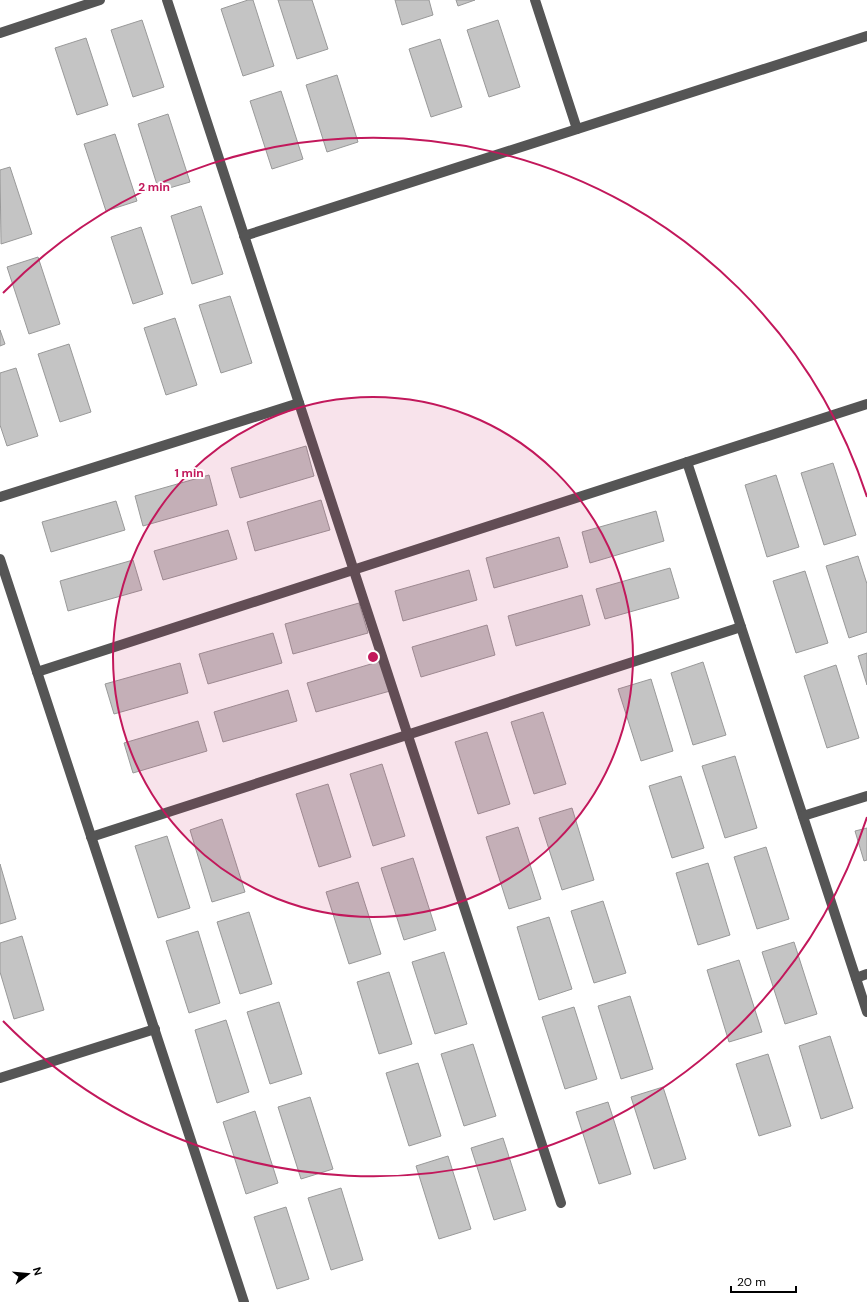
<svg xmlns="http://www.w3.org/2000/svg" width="867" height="1302" font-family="'DM Sans',sans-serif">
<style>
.building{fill:#c4c4c4;stroke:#999}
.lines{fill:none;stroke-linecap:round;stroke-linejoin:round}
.minor{stroke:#555;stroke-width:10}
.ring{fill:none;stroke:#c2185b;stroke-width:2}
.centre{fill:#c2185b;stroke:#fff;stroke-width:2}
.ring-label{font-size:12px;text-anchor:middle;font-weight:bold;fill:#c2185b;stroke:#fff;stroke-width:4;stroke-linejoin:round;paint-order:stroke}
</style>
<rect width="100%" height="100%" fill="#fff"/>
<g class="building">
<path d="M248,0H253L274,66L243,76L221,9Z"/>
<path d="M278,0H312L328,49L297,59Z"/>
<path d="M395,0H429L433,15L402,25Z"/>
<path d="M456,0H475L458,6Z"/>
<path d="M142,20L164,87L133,97L111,30Z"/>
<path d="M498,20L520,87L489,97L467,30Z"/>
<path d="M86,38L108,105L77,115L55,48Z"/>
<path d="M440,39L462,107L431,117L409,49Z"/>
<path d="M337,75L358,142L327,152L306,85Z"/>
<path d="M281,91L303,159L272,169L250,101Z"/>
<path d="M168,114L190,182L159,191L138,124Z"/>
<path d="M115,134L137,201L106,211L84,144Z"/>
<path d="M10,167L32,234L1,244L0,170Z"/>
<path d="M201,206L223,274L192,284L171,216Z"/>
<path d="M141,227L163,294L133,304L111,237Z"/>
<path d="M38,257L60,324L29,334L7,267Z"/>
<path d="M230,296L252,363L221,373L199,305Z"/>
<path d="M175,318L197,385L166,395L144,328Z"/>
<path d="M0,330L5,344L0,346Z"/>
<path d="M69,344L91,412L60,422L38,354Z"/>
<path d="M16,368L38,436L7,446L0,425V373Z"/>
<path d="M306,446L314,476L240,498L231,468Z"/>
<path d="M833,463L856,535L824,545L801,473Z"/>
<path d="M209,475L217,505L143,526L135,496Z"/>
<path d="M776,475L799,547L767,557L745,485Z"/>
<path d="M321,500L330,530L255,551L247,522Z"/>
<path d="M116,501L125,530L51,552L42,522Z"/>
<path d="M656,511L664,541L590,563L582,532Z"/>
<path d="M228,530L237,559L163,580L154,551Z"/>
<path d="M559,537L568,567L494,588L486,558Z"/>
<path d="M858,556L867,584V632L849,638L826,566Z"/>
<path d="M133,560L142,590L68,611L60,581Z"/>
<path d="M670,568L679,598L605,619L596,589Z"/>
<path d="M469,570L477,600L403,621L395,591Z"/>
<path d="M805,571L828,643L796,653L773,581Z"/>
<path d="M582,595L590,625L516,646L508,616Z"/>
<path d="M359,603L368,633L293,654L285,624Z"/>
<path d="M487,625L495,655L421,677L412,647Z"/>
<path d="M273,633L282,663L208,684L199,654Z"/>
<path d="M867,653V685L858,656Z"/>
<path d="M381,661L390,691L316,712L307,683Z"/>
<path d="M703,662L726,735L693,745L671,673Z"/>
<path d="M180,663L188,693L114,714L105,684Z"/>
<path d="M836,665L859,738L827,748L804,676Z"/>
<path d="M651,679L673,751L641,761L618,689Z"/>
<path d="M288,690L297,721L223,742L214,712Z"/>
<path d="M543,712L566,784L534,794L511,722Z"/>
<path d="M198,721L207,751L133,773L124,743Z"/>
<path d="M487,732L510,804L478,814L455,742Z"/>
<path d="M735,756L757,828L725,838L702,766Z"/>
<path d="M382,764L405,836L373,846L350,774Z"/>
<path d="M681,776L704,848L672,858L649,786Z"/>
<path d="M328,784L351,857L319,867L296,794Z"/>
<path d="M572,808L594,880L562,890L539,818Z"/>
<path d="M222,819L245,892L212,902L190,830Z"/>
<path d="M518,827L541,899L509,909L486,837Z"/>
<path d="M867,828V860L864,861L855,831Z"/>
<path d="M167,836L190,908L158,918L135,846Z"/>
<path d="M766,847L789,919L757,929L734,857Z"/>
<path d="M413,858L436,930L404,940L381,868Z"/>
<path d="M708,863L730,935L698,945L676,873Z"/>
<path d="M0,864L16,919L0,924Z"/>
<path d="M358,882L381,954L349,964L326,892Z"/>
<path d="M603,901L626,973L594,983L571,911Z"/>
<path d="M249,912L272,984L240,994L217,922Z"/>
<path d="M549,917L572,989L539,1000L517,927Z"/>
<path d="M198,931L220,1003L189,1013L166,941Z"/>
<path d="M22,936L44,1010L14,1019L0,972V943Z"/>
<path d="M794,942L817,1014L785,1024L762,952Z"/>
<path d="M444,952L467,1024L435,1034L412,962Z"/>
<path d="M739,960L762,1032L729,1042L707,970Z"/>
<path d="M389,972L412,1044L379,1054L357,982Z"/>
<path d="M630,996L653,1069L621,1079L598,1006Z"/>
<path d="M279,1002L302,1074L270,1084L247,1012Z"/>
<path d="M574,1007L597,1079L565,1089L542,1017Z"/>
<path d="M226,1020L249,1092L217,1103L195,1030Z"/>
<path d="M830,1036L853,1108L821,1119L799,1046Z"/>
<path d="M473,1044L496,1116L464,1126L441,1054Z"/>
<path d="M768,1054L791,1126L759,1136L736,1064Z"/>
<path d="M418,1063L441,1136L409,1146L386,1073Z"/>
<path d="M663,1087L686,1159L654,1169L631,1097Z"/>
<path d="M310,1097L333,1169L301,1179L278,1107Z"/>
<path d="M608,1102L631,1174L599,1184L576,1112Z"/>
<path d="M255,1111L278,1183L246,1194L223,1122Z"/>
<path d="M503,1138L526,1210L494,1220L471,1148Z"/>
<path d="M448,1156L471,1229L439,1239L416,1166Z"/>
<path d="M341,1188L363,1260L331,1270L308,1198Z"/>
<path d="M286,1207L309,1279L277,1289L254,1217Z"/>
</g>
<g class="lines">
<g class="minor">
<path d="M167,0L561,1203"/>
<path d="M535,0L577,129"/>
<path d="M0,33L100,0"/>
<path d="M244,236L867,36"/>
<path d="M687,462L867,1012"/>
<path d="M0,497L299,403"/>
<path d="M0,559L244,1302"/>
<path d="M37,672L867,404"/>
<path d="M803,816L867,796"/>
<path d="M91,837L741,627"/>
<path d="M856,978L867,974"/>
<path d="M0,1078L155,1029"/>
</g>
</g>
<circle cx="373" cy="657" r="260" fill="#c2185b" fill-opacity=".12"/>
<g class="ring">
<circle cx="373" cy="657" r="260"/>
<path d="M867 817A519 519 0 0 1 3 1021M3 293A519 519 0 0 1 867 497"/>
</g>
<circle cx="373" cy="657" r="6" class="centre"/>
<g class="ring-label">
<text x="154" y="191">2 min</text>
<text x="189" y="477">1 min</text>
</g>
<g transform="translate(28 1274) rotate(74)" stroke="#ffffff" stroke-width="3" paint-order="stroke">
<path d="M0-3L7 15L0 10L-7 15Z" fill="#000000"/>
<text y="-6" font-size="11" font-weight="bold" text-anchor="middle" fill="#000000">N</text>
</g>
<path d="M731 1286v6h65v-6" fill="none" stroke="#000000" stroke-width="2"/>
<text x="737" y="1286" font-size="12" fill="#000000" stroke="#ffffff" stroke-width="3" paint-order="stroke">20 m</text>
</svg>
